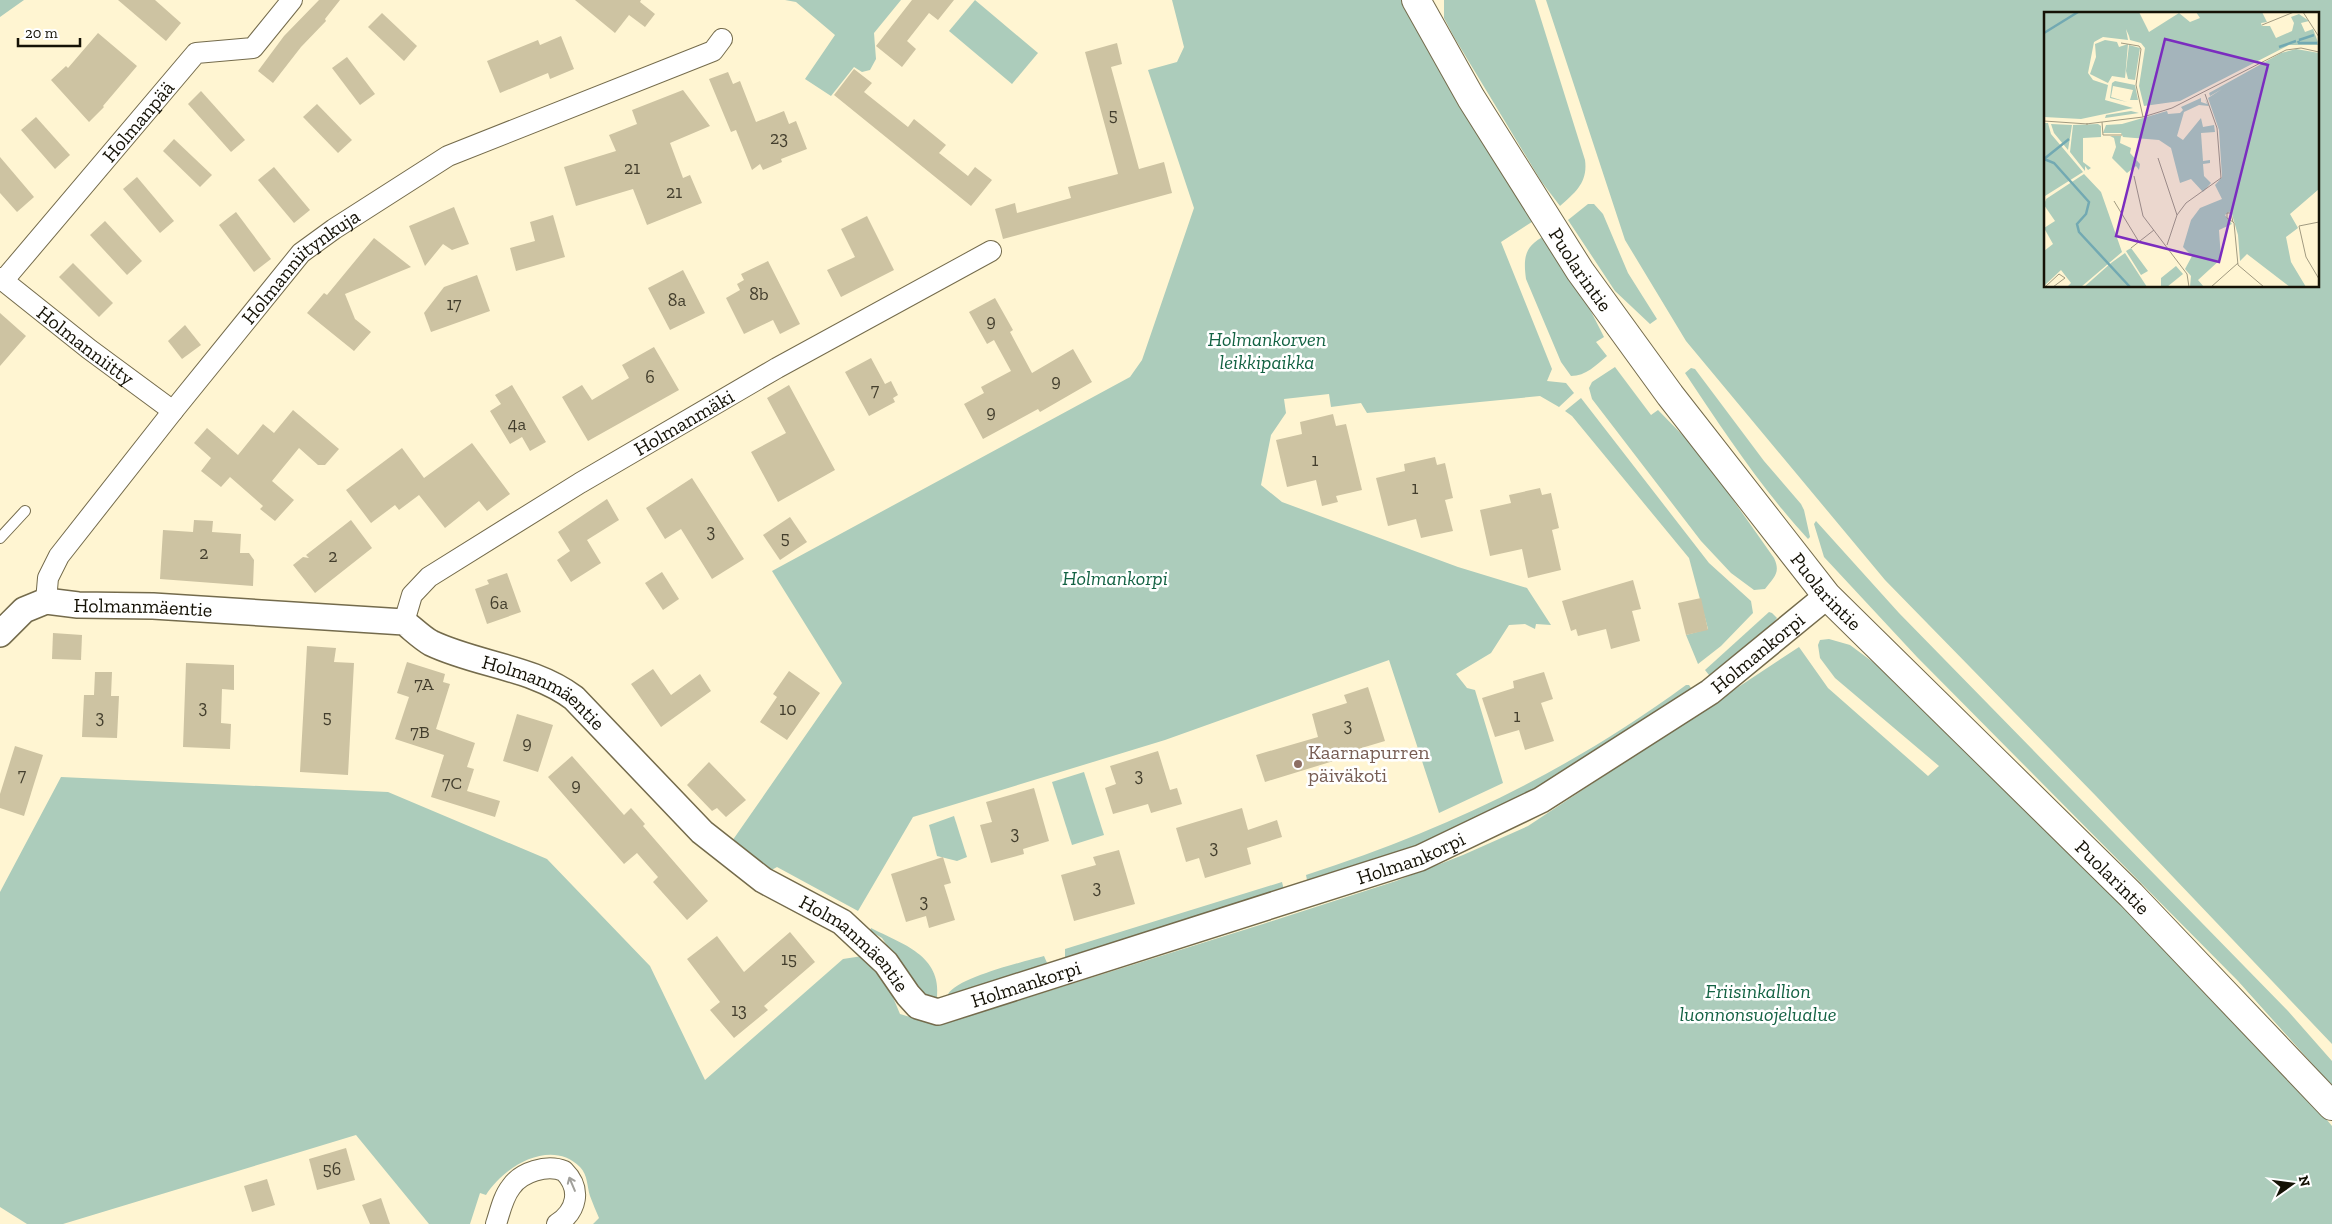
<svg xmlns="http://www.w3.org/2000/svg" width="2332" height="1224" font-family="'Zilla Slab',serif">
<style>
.green{fill:#acccbb;fill-rule:evenodd}
.building{fill:#cdc3a2}
.lines{fill:none;stroke-linecap:round;stroke-linejoin:round}
.service-casing{stroke:#746b4c;stroke-width:12}
.minor-casing{stroke:#746b4c;stroke-width:22}
.tertiary-casing{stroke:#746b4c;stroke-width:28}
.secondary-casing{stroke:#746b4c;stroke-width:30}
.service{stroke:#fff;stroke-width:10}
.minor{stroke:#fff;stroke-width:20}
.tertiary{stroke:#fff;stroke-width:25}
.secondary{stroke:#fff;stroke-width:28}
.oneway{stroke:#a1a09b}
.education-dot{fill:#8d6e63;stroke:#fff;stroke-width:2}
.labels{text-anchor:middle;dominant-baseline:central;stroke-width:5;stroke-linejoin:round;paint-order:stroke}
.number-label{font-size:18px;fill:#433e2d}
.street-label{font-size:20px;fill:#151206;stroke:#fff}
.park-label{font-size:20px;font-style:italic;fill:#136243;stroke:#fff}
.education-label{font-size:20px;fill:#785e54;stroke:#fff;text-anchor:start}
.inset-river{fill:none;stroke:#72a9b2;stroke-width:2.5}
.inset-road{fill:none;stroke:#a19a80;stroke-width:1}
.view{fill:#7b2cbf;fill-opacity:0.15;stroke:#7b2cbf;stroke-width:2.5}
.inset-edge{fill:none;stroke:#151206;stroke-width:2.5}
</style>
<rect width="100%" height="100%" fill="#fff5d2"/>
<g class="green">
<path d="M0,0H24L0,17Z"/>
<path d="M785,0H901L874,33L876,59L870,70L862,72L854,67L831,96L805,79L835,35L796,2Z"/>
<path d="M975,0L1038,53L1012,84L949,31Z"/>
<path d="M1172,0H1402L1438,63L1535,220L1501,242L1552,369L1547,381L1566,383L1574,393L1559,407L1540,396L1367,413L1361,403L1331,407L1329,394L1284,399L1286,413L1271,435L1261,485L1282,502L1458,567L1527,588L1551,625L1536,624L1535,629L1525,624L1509,625L1491,653L1456,674L1467,688L1475,690L1503,783L1439,813L1389,660L1165,740L913,817L858,911L777,867L768,872L730,844L842,683L772,571L1130,377L1142,360L1194,208L1148,70L1177,62L1184,47Z"/>
<path d="M1444,0H1535L1585,160C1588,182 1576,192 1560,206L1541,181L1454,37L1444,18Z"/>
<path d="M1546,0H2332V1044L2096,796L1885,580L1686,341L1625,240ZM2046,14H2318V286H2046Z"/>
<path d="M1588,204H1594L1603,214L1628,273L1657,319L1650,324L1615,291L1568,220Z"/>
<path d="M1546,235L1569,268L1604,337L1596,342L1607,356C1596,365 1586,376 1571,376L1561,362L1526,279C1523,256 1525,246 1546,235Z"/>
<path d="M1615,367L1651,415L1658,410L1700,453L1774,558C1781,573 1774,577 1765,589L1754,590L1731,573L1701,541L1592,399L1589,388L1592,382Z"/>
<path d="M1691,368L1695,369L1764,461L1801,504L1804,510L1810,537L1808,539C1761,488 1723,430 1685,373Z"/>
<path d="M1581,398L1709,563L1751,601L1753,613L1721,646L1698,664L1686,635L1708,629L1689,558L1572,416L1565,411Z"/>
<path d="M1816,521L1899,613L2288,1011L2332,1061V1086L2238,981L1917,657L1824,557L1814,524Z"/>
<path d="M1769,612L1772,613L1777,618L1760,641L1713,680L1705,670Z"/>
<path d="M1829,639L1850,645L1893,677L1966,743L2286,1071L2332,1126V1224H593L599,1218C596,1211 593,1204 590,1196C587,1187 588,1175 580,1167C551,1138 504,1166 486,1195L480,1193L470,1224H429L356,1135L63,1224H27L0,1207V892L61,777L388,792L547,859L650,966L705,1080L843,959L869,955L882,971L900,1014L923,1021L950,1022L1263,924L1396,881L1463,855L1528,826L1799,647L1828,688L1928,776L1939,766L1835,678L1820,658L1818,645L1820,640Z"/>
<path d="M1686,685H1689L1695,694L1479,823L1318,884L1307,880L1306,875C1446,830 1567,772 1686,685Z"/>
<path d="M1084,772L1104,835L1072,845L1052,782Z"/>
<path d="M954,816L967,857L957,861L937,856L929,825Z"/>
<path d="M1282,882L1285,894L1065,959V949Z"/>
<path d="M871,928C902,944 942,955 937,998L918,993L882,938L870,931Z"/>
<path d="M1044,956L1048,965L949,998L948,994C959,977 1023,962 1044,956Z"/>
</g>
<g class="building">
<path d="M118,0H155L181,23L166,41Z"/>
<path d="M319,0H340L325,19L326,21L301,47L273,83L258,71L284,36Z"/>
<path d="M575,0H641L640,2L655,14L645,27L629,15L615,33Z"/>
<path d="M912,0H954L938,20L929,13L907,41L916,49L902,67L876,46Z"/>
<path d="M382,13L417,46L404,61L368,27Z"/>
<path d="M98,33L137,66L103,106L104,107L89,122L51,80L66,66L68,68Z"/>
<path d="M561,36L574,69L550,79L548,73L500,93L487,61L538,40L540,45Z"/>
<path d="M1117,43L1122,64L1111,67L1139,169L1164,162L1172,193L1003,239L995,209L1015,203L1017,213L1071,198L1068,187L1118,174L1085,52Z"/>
<path d="M347,57L375,94L360,105L332,68Z"/>
<path d="M854,69L872,83L864,92L908,127L914,119L946,145L939,153L968,176L975,167L992,180L971,206L834,95Z"/>
<path d="M728,72L733,84L740,81L756,122L784,111L789,124L796,121L807,149L781,159L782,162L763,170L760,164L752,170L736,130L731,132L709,79Z"/>
<path d="M683,90L710,126L670,143L683,178L690,175L702,203L647,225L633,189L576,206L564,167L616,151L609,135L637,124L632,110Z"/>
<path d="M201,91L245,140L231,152L188,104Z"/>
<path d="M317,104L352,140L338,153L303,117Z"/>
<path d="M36,117L70,155L55,169L21,130Z"/>
<path d="M174,139L212,175L200,187L163,151Z"/>
<path d="M0,157L34,197L17,212L0,193Z"/>
<path d="M274,167L310,210L294,223L258,180Z"/>
<path d="M137,177L174,221L160,233L123,189Z"/>
<path d="M454,207L469,244L452,250L443,244L425,266L409,226Z"/>
<path d="M236,212L271,259L254,272L219,225Z"/>
<path d="M553,215L565,257L516,271L510,248L535,241L530,222Z"/>
<path d="M867,216L894,270L841,297L827,270L855,257L841,229Z"/>
<path d="M105,221L142,261L127,275L90,235Z"/>
<path d="M374,238L411,267L345,294L355,319L371,332L354,351L307,313L324,293L327,295Z"/>
<path d="M768,261L800,324L780,334L773,320L744,334L726,298L740,290L737,284L744,280L741,274Z"/>
<path d="M73,263L113,303L99,317L59,277Z"/>
<path d="M683,270L705,313L670,330L648,288Z"/>
<path d="M477,275L490,311L431,332L424,313L444,287Z"/>
<path d="M995,298L1013,330L1010,332L1032,373L1073,349L1092,382L1040,412L1038,409L983,439L964,404L984,393L981,387L1011,371L994,340L987,344L969,312Z"/>
<path d="M0,313L26,336L0,366Z"/>
<path d="M185,325L201,345L182,359L168,341Z"/>
<path d="M654,347L679,390L588,441L562,397L582,385L592,400L629,378L622,365Z"/>
<path d="M871,358L885,384L891,381L898,395L893,398L895,402L869,416L845,372Z"/>
<path d="M512,385L546,442L530,451L522,437L510,444L490,411L501,404L495,395Z"/>
<path d="M789,385L835,470L778,502L751,452L786,433L767,398Z"/>
<path d="M293,410L339,449L325,465H318L299,448L272,481L294,500L275,521L260,509L263,506L230,477L221,487L201,471L211,458L194,443L207,428L238,455L263,424L274,433Z"/>
<path d="M1333,414L1336,426L1346,424L1362,490L1336,496L1338,502L1322,506L1316,480L1287,487L1276,440L1302,434L1300,422Z"/>
<path d="M472,443L510,494L487,511L479,501L445,528L419,495L399,510L395,505L371,523L346,490L402,448L424,478Z"/>
<path d="M1435,457L1437,465L1445,463L1453,498L1445,500L1453,531L1421,538L1416,519L1388,526L1376,478L1405,471L1404,464Z"/>
<path d="M692,478L744,559L712,579L681,529L665,539L646,508Z"/>
<path d="M1540,488L1542,495L1551,493L1559,528L1552,530L1561,570L1528,578L1522,549L1490,556L1480,510L1511,503L1509,495Z"/>
<path d="M607,499L619,520L587,540L601,563L571,582L557,560L570,551L558,532Z"/>
<path d="M790,517L807,542L780,560L763,535Z"/>
<path d="M194,520L213,521L212,532L241,534L240,553H249L254,560L253,586L160,579L163,530L193,532Z"/>
<path d="M351,520L372,548L315,593L293,565L303,557L309,558L306,555Z"/>
<path d="M662,572L679,599L663,610L645,583Z"/>
<path d="M507,573L521,612L487,624L475,589L489,584L487,580Z"/>
<path d="M1633,580L1641,609L1632,611L1640,641L1611,649L1606,629L1578,636L1576,629L1571,631L1562,601Z"/>
<path d="M1701,598L1708,630L1686,635L1678,603Z"/>
<path d="M53,633L82,635L81,660L52,659Z"/>
<path d="M307,646L336,648L334,662L354,663L348,775L300,772Z"/>
<path d="M407,662L445,674L443,682L450,684L436,729L475,743L467,767L474,769L467,791L500,801L495,817L431,797L444,755L395,739L409,697L397,693Z"/>
<path d="M186,663L234,665V690L222,689L221,723L231,724L230,749L183,747Z"/>
<path d="M653,669L671,695L700,674L711,691L661,727L631,684Z"/>
<path d="M789,671L820,693L787,740L760,722L777,697L773,694Z"/>
<path d="M95,672H112L111,696H119L117,738L82,737L84,695H94Z"/>
<path d="M1544,672L1553,699L1541,703L1554,741L1525,750L1519,730L1495,737L1482,698L1514,688L1513,681Z"/>
<path d="M1368,687L1385,741L1338,755L1340,759L1265,782L1256,755L1318,737L1312,714L1347,703L1344,695Z"/>
<path d="M517,714L553,725L538,772L503,761Z"/>
<path d="M15,746L43,755L24,816L0,808V794Z"/>
<path d="M1158,751L1170,790L1177,788L1182,804L1151,813L1148,804L1113,814L1105,788L1116,784L1110,766Z"/>
<path d="M572,756L624,815L631,808L645,824L643,826L708,901L687,920L653,882L658,877L637,853L624,864L548,777Z"/>
<path d="M709,762L746,800L726,817L717,808L712,811L687,785Z"/>
<path d="M1034,788L1049,841L1023,849L1024,854L991,863L980,825L992,822L986,802Z"/>
<path d="M1242,808L1248,830L1277,820L1282,837L1247,848L1251,864L1205,878L1199,858L1186,862L1176,828Z"/>
<path d="M1119,850L1135,904L1074,921L1061,875L1096,865L1093,857Z"/>
<path d="M943,857L951,883L944,885L955,920L929,928L926,916L906,922L891,874Z"/>
<path d="M790,932L815,962L764,1006L768,1010L734,1038L710,1010L720,1002L687,959L717,936L744,972Z"/>
<path d="M346,1148L355,1180L317,1190L309,1159Z"/>
<path d="M267,1179L275,1205L252,1212L244,1186Z"/>
<path d="M381,1198L390,1224H370L362,1205Z"/>
</g>
<g class="lines">
<defs>
<path id="service" d="M0,538L25,511"/>
<g id="minor">
<path id="s1" d="M0,278L89,349L173,411"/>
<path id="s2" d="M3,281L196,53L253,48L292,0"/>
<path id="s3" d="M46,601L48,578L59,556L173,411L301,253L334,229L448,156L713,51L722,39"/>
<path id="s4" d="M404,622L412,595L429,577L580,483L777,368L991,251"/>
<path d="M496,1224C500,1212 503,1197 511,1187C521,1172 547,1164 564,1171C582,1189 577,1211 557,1224"/>
</g>
<g id="tertiary">
<path id="s5" d="M0,634L24,610L46,601L78,605L153,606L404,622C413,629 422,638 431,643C477,665 533,667 574,698L702,832L763,880L842,922L886,963L908,995L918,1006L938,1012L1420,858L1541,800L1710,692L1827,596"/>
</g>
<g id="secondary">
<path id="s6" d="M1416,0L1471,98L1580,271L1670,395L1827,596L2131,895L2332,1106"/>
</g>
</defs>
<use href="#service" class="service-casing"/>
<use href="#minor" class="minor-casing"/>
<use href="#tertiary" class="tertiary-casing"/>
<use href="#secondary" class="secondary-casing"/>
<use href="#service" class="service"/>
<use href="#minor" class="minor"/>
<use href="#tertiary" class="tertiary"/>
<use href="#secondary" class="secondary"/>
</g>
<defs><path id="oneway-shaft" d="M-6 0H5M1.5-3L5.5 0L1.5 3" fill="none" stroke-width="1.6" stroke-linecap="round" stroke-linejoin="round" transform="scale(1.25)"/></defs>
<use class="oneway" href="#oneway-shaft" transform="translate(572 1184) rotate(-113)"/>
<circle class="education-dot" cx="1298" cy="764" r="5"/>
<g class="labels">
<g class="number-label">
<text x="1113" y="115">5</text>
<text x="779" y="138">23</text>
<text x="632" y="168">21</text>
<text x="674" y="192">21</text>
<text x="759" y="294">8b</text>
<text x="677" y="300">8a</text>
<text x="454" y="304">17</text>
<text x="991" y="321">9</text>
<text x="650" y="377">6</text>
<text x="1056" y="381">9</text>
<text x="875" y="390">7</text>
<text x="991" y="412">9</text>
<text x="517" y="424">4a</text>
<text x="1315" y="460">1</text>
<text x="1415" y="488">1</text>
<text x="711" y="531">3</text>
<text x="785" y="538">5</text>
<text x="204" y="553">2</text>
<text x="333" y="556">2</text>
<text x="499" y="603">6a</text>
<text x="424" y="684">7A</text>
<text x="203" y="707">3</text>
<text x="788" y="709">10</text>
<text x="1517" y="716">1</text>
<text x="100" y="717">3</text>
<text x="327" y="717">5</text>
<text x="1348" y="725">3</text>
<text x="420" y="732">7B</text>
<text x="527" y="743">9</text>
<text x="22" y="775">7</text>
<text x="1139" y="775">3</text>
<text x="452" y="783">7C</text>
<text x="576" y="785">9</text>
<text x="1015" y="833">3</text>
<text x="1214" y="847">3</text>
<text x="1097" y="887">3</text>
<text x="924" y="901">3</text>
<text x="789" y="959">15</text>
<text x="739" y="1010">13</text>
<text x="332" y="1169">56</text>
</g>
<g class="street-label">
<text stroke="none"><textPath href="#s2" startOffset="209">Holmanpää</textPath></text>
<text stroke="none"><textPath href="#s3" startOffset="426">Holmanniitynkuja</textPath></text>
<text stroke="none"><textPath href="#s6" startOffset="316">Puolarintie</textPath></text>
<text stroke="none"><textPath href="#s1" startOffset="109">Holmanniitty</textPath></text>
<text stroke="none"><textPath href="#s4" startOffset="351">Holmanmäki</textPath></text>
<text stroke="none"><textPath href="#s6" startOffset="721">Puolarintie</textPath></text>
<text stroke="none"><textPath href="#s5" startOffset="155">Holmanmäentie</textPath></text>
<text stroke="none"><textPath href="#s5" startOffset="1994">Holmankorpi</textPath></text>
<text stroke="none"><textPath href="#s5" startOffset="575">Holmanmäentie</textPath></text>
<text stroke="none"><textPath href="#s5" startOffset="1589">Holmankorpi</textPath></text>
<text stroke="none"><textPath href="#s6" startOffset="1126">Puolarintie</textPath></text>
<text stroke="none"><textPath href="#s5" startOffset="980">Holmanmäentie</textPath></text>
<text stroke="none"><textPath href="#s5" startOffset="1184">Holmankorpi</textPath></text>
</g>
<g class="park-label">
<text x="1267" y="339">Holmankorven<tspan x="1267" dy="23">leikkipaikka</tspan></text>
<text x="1115" y="578">Holmankorpi</text>
<text x="1758" y="991">Friisinkallion<tspan x="1758" dy="23">luonnonsuojelualue</tspan></text>
</g>
<g class="education-label">
<text x="1308" y="752">Kaarnapurren<tspan x="1308" dy="23">päiväkoti</tspan></text>
</g>
</g>
<g transform="translate(2044 12)">
<rect width="275" height="275" fill="#fff5d2"/>
<path d="M0,0H95L105,20L135,1L146,10L156,6L152,0H218L223,10L217,11L218,14H226L232,26L248,19L250,11L247,5L255,2L265,9L257,11L261,20L269,17L275,33H245L136,89L100,94L95,74L101,36L97,31L86,28L85,24L82,17L84,28L59,25L50,30L44,61L49,68L64,73L61,88L89,96L37,107L0,105ZM61,28L73,30L75,35L84,32L81,66L68,64L64,71L46,62L52,45L51,32ZM85,33L96,36L91,68L84,67L82,59ZM252,37L275,41V177L246,202L254,216L242,225L247,250L262,275H246L203,242L196,249L194,223L187,199L181,203L188,212L175,218L177,247L154,268L160,275H146L147,264L141,257L148,244L139,235L147,208L156,196L178,187L171,173L178,165L175,118L164,86L178,77L166,84L165,81L237,41ZM71,69L91,73L94,88H86L89,78L69,74L67,85L83,90L66,86L68,71ZM157,86V90L163,92L161,87L165,94L155,93L140,100L133,124L139,128L157,106L159,115L170,113L171,120L157,121L159,149L166,148V151L159,152L160,164L167,171L159,180L147,167L136,171L127,136L115,128L79,125L77,121H59L62,113L78,112L123,99L124,102L136,101L139,98L137,95ZM87,99L95,101L61,106L62,103ZM0,111H4L7,122L39,160L1,184ZM7,112L28,113L24,138L10,121ZM54,112L57,114V125L39,126V150L47,156L44,158L41,154V159L26,140L29,113ZM66,124H77L76,131L87,136L86,141L96,152L95,158L92,154L83,161L68,146L72,135L70,126ZM40,162L57,180L78,240L37,275H23L27,271L17,258L1,273L0,239L9,232L0,216L11,209L0,193L2,187ZM87,236L104,259L97,263L82,239ZM81,241L103,275H40L67,251ZM132,254L139,262L123,275H117V266Z" fill="#acccbb"/>
<path class="inset-river" d="M0,21L34,0M255,28L270,23M254,29L255,31H273M235,35L252,29M0,147L10,151L45,190L42,202L33,212L35,220L86,275M0,147L25,127"/>
<path class="inset-road" d="M259,0L275,25M218,13L250,0M77,31L95,34L97,37L92,73L99,105M0,109L44,112M58,110L59,123H78M42,112L99,105L128,96L242,38L257,36L275,40M114,146L133,203M90,164L99,204L143,262L145,275M70,189L95,230M189,210L183,206V201H186L187,202L189,210L190,211L194,253L220,275M275,210L255,214L262,245L275,267M123,233L133,203L142,191L177,166L173,116L161,82M87,236L110,218M1,275L15,262L21,266L9,275M167,275L194,251"/>
<path class="view" d="M121,27L224,53L175,250L72,224Z"/>
<rect width="275" height="275" class="inset-edge"/>
</g>
<g transform="translate(2292 1184) rotate(76)" stroke="#ffffff" stroke-width="4" paint-order="stroke">
<path d="M0-4L9 19L0 12L-9 19Z" fill="#151206"/>
<text y="-8" font-size="14" font-weight="bold" text-anchor="middle" fill="#151206">N</text>
</g>
<path d="M18 38v8h62v-8" fill="none" stroke="#151206" stroke-width="2.5"/>
<text x="25" y="38" font-size="15" fill="#151206" stroke="#ffffff" stroke-width="4" paint-order="stroke">20 m</text>
</svg>
